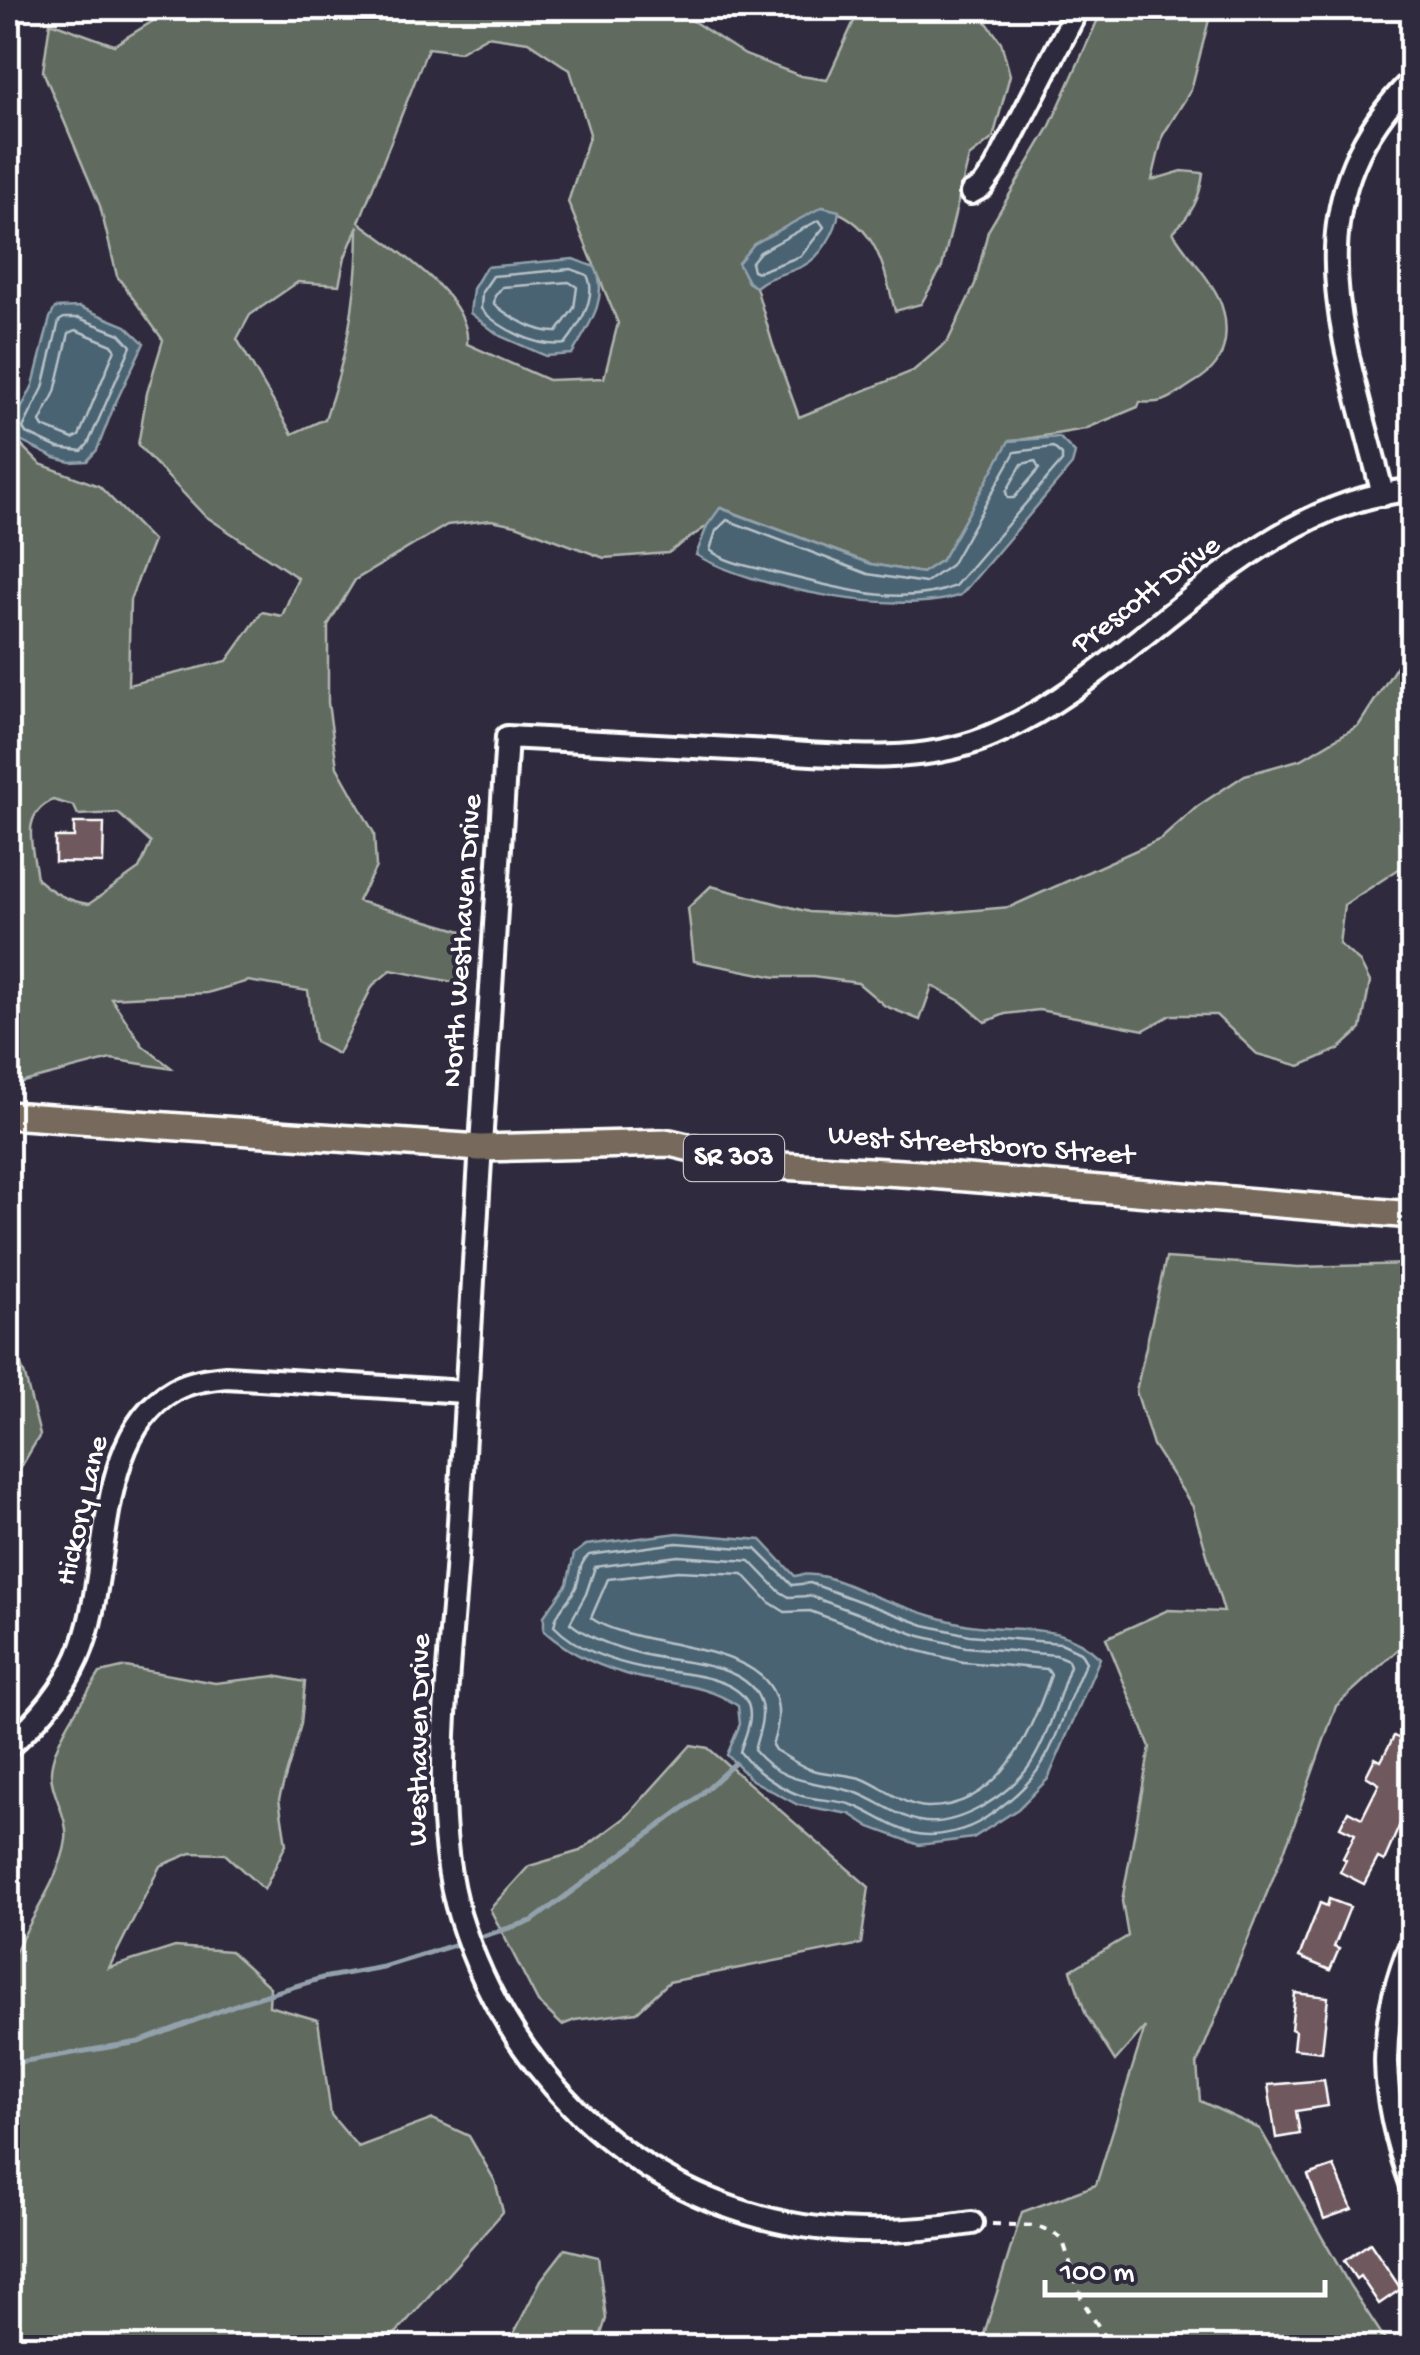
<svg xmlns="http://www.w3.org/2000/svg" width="1420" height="2355" font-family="'Gochi Hand',sans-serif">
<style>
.green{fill:#606b5f;stroke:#b0b5af;stroke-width:2.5;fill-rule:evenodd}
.water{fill:#4a6373;stroke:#92a1ab;stroke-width:2.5}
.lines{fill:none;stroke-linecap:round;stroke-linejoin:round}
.shore{stroke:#b7c1c7;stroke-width:2.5}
.stream{stroke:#92a1ab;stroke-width:5}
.building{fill:#6f595e;stroke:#fff;stroke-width:2.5}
.minor-casing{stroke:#fff;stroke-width:28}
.major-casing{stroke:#fff;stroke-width:32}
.path{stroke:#fff;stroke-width:4;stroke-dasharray:8 8;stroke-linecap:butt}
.minor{stroke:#2f2a3d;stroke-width:20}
.major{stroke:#77695c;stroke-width:25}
.labels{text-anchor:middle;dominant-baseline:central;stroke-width:8;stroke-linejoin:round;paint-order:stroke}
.shield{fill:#2f2a3d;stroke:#c1bfc5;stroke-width:2.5}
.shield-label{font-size:28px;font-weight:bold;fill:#fff}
.street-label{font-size:30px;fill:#fff;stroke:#2f2a3d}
</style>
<rect width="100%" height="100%" fill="#2f2a3d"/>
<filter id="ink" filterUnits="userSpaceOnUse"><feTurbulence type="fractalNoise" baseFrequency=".01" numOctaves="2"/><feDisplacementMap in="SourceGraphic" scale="20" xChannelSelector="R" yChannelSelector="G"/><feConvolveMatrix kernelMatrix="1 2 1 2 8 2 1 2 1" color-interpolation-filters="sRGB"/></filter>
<g filter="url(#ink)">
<g class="green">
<path d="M164,8H673L745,55L801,76L827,80L860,8H976L1001,42L1010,75L993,138L969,157L942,267L921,304L895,311C883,264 876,221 823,207L754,244L748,282L756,287L773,345L799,417L913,371L948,341L975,284L988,231L1049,128L1103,8H1212L1191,90L1163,135L1152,180L1182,171L1203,173C1200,199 1192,214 1173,232C1195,269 1231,292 1225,340C1222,360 1213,371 1195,382C1172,396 1167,405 1140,402L1138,407L1085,429L1009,442L942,560L922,573L871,564L721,508L707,526L668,553L604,558L516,525L491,520L447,525L355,580L328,625V703L337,767L374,833L376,867L358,901L469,933L463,984L391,970L373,985L338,1054L315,1042L308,991L248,981L207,993L111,998L143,1046L173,1069L111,1059L8,1086V432L40,464L99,486L153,541L130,600L128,685L227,661L262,612L282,616L298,578L204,515L138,445L147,393L163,340L117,276L100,206L43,71L50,22L114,45L153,21ZM487,36L528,42L570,70L590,134L568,202L618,323L604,378L548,380L467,344C472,296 393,248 359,222L428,48L459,52ZM358,226C358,292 347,357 325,419L292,434L237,339L250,315L298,282L339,285L345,257ZM53,800L74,806L78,815L118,813L151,843L139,869L89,904C68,901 53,893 37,879C34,849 18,816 53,800Z"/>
<path d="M1412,660V839L1402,867L1344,905L1339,944L1360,962L1370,982L1361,1029L1339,1049L1300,1066L1257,1054L1216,1015H1171L1144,1030L1039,1010L1005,1014L985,1022L962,1002L932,986L920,1020L885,1006L858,983L813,977H776L694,961L688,908L711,886L809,912L897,917L1010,907L1161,839L1198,806L1245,775L1302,759L1359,725L1398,664Z"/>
<path d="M1166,1258L1298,1267L1412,1264V1637L1336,1706L1289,1839L1197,2064L1200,2101L1260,2129L1350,2286L1390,2347H980L1022,2212L1096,2185L1145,2027L1115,2061L1086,2015L1071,1970L1128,1936L1122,1901L1150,1747L1106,1638L1168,1610L1224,1612L1193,1507L1153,1445L1136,1391Z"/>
<path d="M8,1330L25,1376L40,1435L8,1489Z"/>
<path d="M126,1667L215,1683L275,1676L305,1682L301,1724L279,1799L286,1844L264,1890L225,1854L191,1853L160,1866L109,1968L175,1947L230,1951L270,1987L269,2006L318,2020L331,2115L358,2147L433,2119L469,2136L495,2181L503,2212L397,2332L376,2347H8V1968C23,1929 61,1879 66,1840C69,1817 50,1793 51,1771C53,1741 84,1699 100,1673Z"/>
<path d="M691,1745L708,1748L869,1887L861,1944L669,1982L637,2012L575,2020L562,2025L538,2002L490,1909L529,1866L580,1851L626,1817Z"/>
<path d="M565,2249L598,2257L606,2319L597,2347H507L541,2280Z"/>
</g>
<g class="water">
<path d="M822,207L839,211C837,231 821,257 803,266C787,274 770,275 756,287L748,282L738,263L754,244Z"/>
<path d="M573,259L595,267C610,298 588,327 572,354L546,356L500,336L470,313L473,289L486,267Z"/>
<path d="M80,307L126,326L144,343L114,406L97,450L87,461L70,462L55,458L8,435L33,385L50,318L55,308Z"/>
<path d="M1059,437L1075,453L1072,465L961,595C898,617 753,588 696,555L707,526L720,508L871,564L922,573L942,560L1009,441Z"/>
<path d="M678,1533L761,1540L795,1576C824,1569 854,1589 882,1599C911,1609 940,1620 970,1625C1020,1633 1060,1620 1100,1658L1048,1779L1018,1809L973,1838L919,1845L870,1827L850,1814L798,1805L752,1780L727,1755L740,1724L738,1706C708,1685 677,1685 642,1678C606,1670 571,1655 544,1631V1616L567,1584L574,1554L586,1545Z"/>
</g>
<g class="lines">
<g class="shore">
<path d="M819,220L824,227L801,256L758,272L753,270L751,263L760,252Z"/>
<path d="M571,269L587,275C598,297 579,326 565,344C537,348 500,329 481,309L482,292L493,276Z"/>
<path d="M569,282L577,287L574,308L557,332C537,333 509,317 494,304L495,296L502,287Z"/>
<path d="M79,318L120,334L131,346L88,444L82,451L58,448L26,433L23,428L43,388L59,321L64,318Z"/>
<path d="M76,330L112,345L115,349L79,436L73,439L43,427L40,422L55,392L69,333Z"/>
<path d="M1053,447L1062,455V461L955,586C900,609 831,586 776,573C755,567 727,564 710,550L716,531L727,520L868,574L925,583L951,565L1015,452Z"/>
<path d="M1035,461L1039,469L1014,498H1008L1006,492L1022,464Z"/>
<path d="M677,1543L756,1549L792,1585L810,1583L924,1625L969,1635L1061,1643L1080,1652L1086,1662C1051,1734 1059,1770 984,1819C968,1830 938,1838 918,1834C895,1830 876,1815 855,1806C839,1799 819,1801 802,1796C779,1788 754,1771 740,1752C744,1737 756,1717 746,1700C730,1674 672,1673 644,1668C613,1662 576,1649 554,1626C556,1610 570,1601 576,1587C581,1575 578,1564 589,1555Z"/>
<path d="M678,1556L750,1561L779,1591L789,1597L810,1596L920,1636L966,1647L1056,1655L1068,1660L1070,1666C1058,1698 1049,1735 1030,1765C1010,1795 956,1829 919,1821C896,1816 878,1801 857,1793C818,1780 784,1787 754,1750C759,1732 767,1714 758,1696C740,1661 674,1663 642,1654C617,1648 590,1639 570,1623L586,1594L595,1567Z"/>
<path d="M678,1571L743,1574L769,1602L785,1612L810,1611L915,1650L963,1662L1047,1669L1051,1675C1031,1733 1000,1808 927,1807C904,1806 883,1787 863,1779C846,1773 826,1775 809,1769C797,1764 786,1756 775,1750L772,1745C813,1634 643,1656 591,1618L608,1579Z"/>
</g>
<g class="stream">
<path d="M483,1936L532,1921L693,1801L735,1763"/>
<path d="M8,2064L139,2042L243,2002L322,1978L383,1967L454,1945"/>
</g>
</g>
<g class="building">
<path d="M74,823H104L103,863L55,862V837H74Z"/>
<path d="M1394,1736L1412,1745V1797L1384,1861L1378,1858L1364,1884L1340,1872L1346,1860L1343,1858L1355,1834L1340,1827L1348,1811L1362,1818L1379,1784L1366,1776L1375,1758L1381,1761Z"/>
<path d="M1329,1899L1350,1907L1334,1947L1339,1949L1330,1970L1299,1957L1320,1903L1327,1906Z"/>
<path d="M1295,1993L1328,1997L1322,2052L1293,2049L1295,2031L1291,2029Z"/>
<path d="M1324,2080L1328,2106L1296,2111L1300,2134L1276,2138L1268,2085Z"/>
<path d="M1334,2166L1352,2209L1324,2219L1308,2175Z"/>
<path d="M1370,2243L1401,2289L1379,2304L1360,2276L1356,2279L1344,2261Z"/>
</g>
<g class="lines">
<defs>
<g id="minor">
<path d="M971,193L982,187L995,169L1078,8"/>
<path d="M1383,495C1347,345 1285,207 1412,80"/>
<path d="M8,1747C37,1721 62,1693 78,1657C113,1579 91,1437 174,1390C190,1381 208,1379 226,1377L464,1392"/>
<path d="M1412,1941C1375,2029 1380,2098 1412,2186"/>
<path d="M972,2223C902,2234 830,2236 761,2217C613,2177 505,2060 460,1917C426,1809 452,1654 458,1540C472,1272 490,1005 507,737C588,741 669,746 750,750C826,754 910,767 983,739C1133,680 1246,503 1412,490"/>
</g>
<path id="major" d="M8,1115L480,1148L670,1143L764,1165L919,1174L1412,1215"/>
</defs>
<use href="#minor" class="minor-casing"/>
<use href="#major" class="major-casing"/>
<path class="path" d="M992,2224L1035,2226L1052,2231L1063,2241L1082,2300L1112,2348"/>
<use href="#minor" class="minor"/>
<use href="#major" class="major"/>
</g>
</g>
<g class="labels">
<rect class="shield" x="684" y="1135" width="100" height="46" rx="8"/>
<g class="shield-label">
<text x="734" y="1158">SR 303</text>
</g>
<g class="street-label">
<text transform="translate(1147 596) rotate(-37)">Prescott Drive</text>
<text transform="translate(464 941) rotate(-86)">North Westhaven Drive</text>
<text transform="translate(981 1147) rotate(4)">West Streetsboro Street</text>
<text transform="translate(84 1511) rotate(-77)">Hickory Lane</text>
<text transform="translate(421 1740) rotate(-89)">Westhaven Drive</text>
</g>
</g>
<rect width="1420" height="2355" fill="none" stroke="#2f2a3d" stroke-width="40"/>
<rect x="20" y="20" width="1380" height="2315" fill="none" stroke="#fff" stroke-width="4" filter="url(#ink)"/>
<path d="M1045 2280v15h280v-15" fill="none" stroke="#ffffff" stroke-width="5"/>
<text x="1060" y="2280" font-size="30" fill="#ffffff" stroke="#2f2a3d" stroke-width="8" paint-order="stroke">100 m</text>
</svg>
